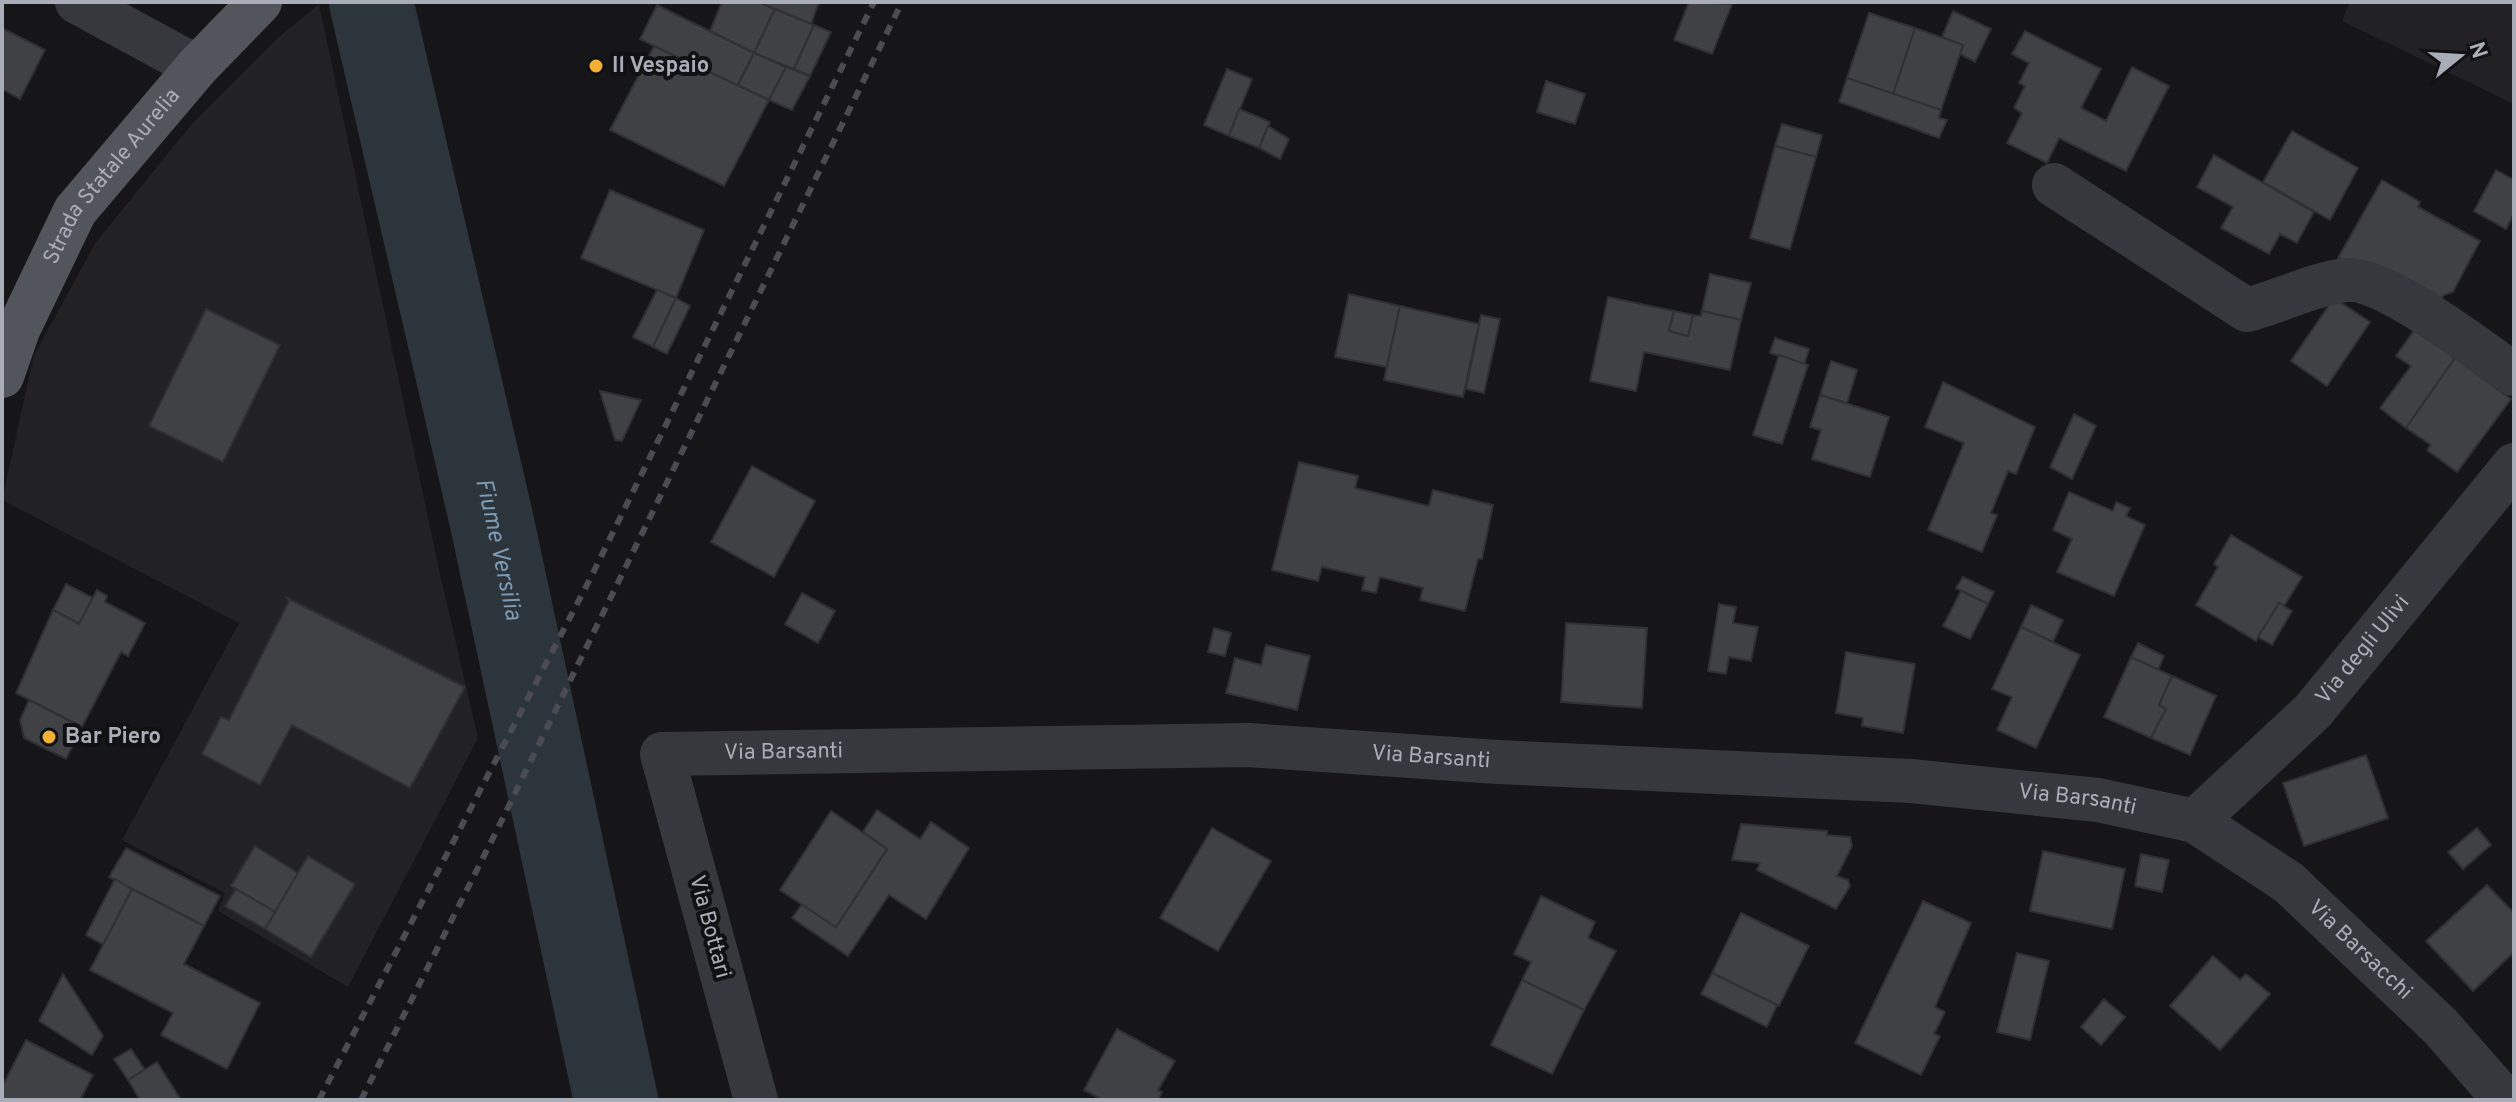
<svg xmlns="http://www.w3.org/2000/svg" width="2516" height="1102" font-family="Overpass,sans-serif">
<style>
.built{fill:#222225}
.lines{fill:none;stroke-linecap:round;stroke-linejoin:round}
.river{stroke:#2c353c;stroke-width:84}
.building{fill:#404145;stroke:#303034;stroke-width:2}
.minor{stroke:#37383d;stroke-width:44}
.major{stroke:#53555c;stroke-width:44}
.rail{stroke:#4a4c52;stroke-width:6;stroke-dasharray:10 8;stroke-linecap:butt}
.poi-dot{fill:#f2b134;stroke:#111113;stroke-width:3}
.labels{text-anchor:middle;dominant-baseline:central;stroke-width:8;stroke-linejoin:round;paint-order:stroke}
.poi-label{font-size:22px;font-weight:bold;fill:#a8adb8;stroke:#111113;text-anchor:start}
.street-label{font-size:22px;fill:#a8adb8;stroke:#111113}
.water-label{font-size:24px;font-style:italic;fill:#7f9bb3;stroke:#111113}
</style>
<rect width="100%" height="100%" fill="#161618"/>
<g class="built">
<path d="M2350,2H2514V104L2342,21Z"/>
<path d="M319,4L440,574L478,738L348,987L218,911L225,893L122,840L239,623L2,500L34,355L96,242L191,125L280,36Z"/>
</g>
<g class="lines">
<path class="river" id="s1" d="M371,2L491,518L616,1100"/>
</g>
<g class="building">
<path d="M722,2H758L775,9L754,53L710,31Z"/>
<path d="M758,2H819L811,24Z"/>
<path d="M1689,2L1732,4L1712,54L1674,40Z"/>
<path d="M657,5L754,53L736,88L640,39Z"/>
<path d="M775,9L814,25L794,69L754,53Z"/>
<path d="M1953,11L1991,29L1975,62L1960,54L1963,45L1942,37Z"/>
<path d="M1869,13L1915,28L1893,94L1847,78Z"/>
<path d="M814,25L831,32L810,76L794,69Z"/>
<path d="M2,28L45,50L20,99L2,89Z"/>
<path d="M1915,28L1963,45L1941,110L1893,94Z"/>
<path d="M2025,31L2101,69L2081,108L2106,121L2132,67L2169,86L2126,171L2059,138L2047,163L2007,143L2022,113L2014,108L2025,86L2019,83L2029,63L2012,54Z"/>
<path d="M654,46L769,100L724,186L610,130Z"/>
<path d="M754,53L786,67L769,100L738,85Z"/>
<path d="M786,67L810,76L792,110L769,100Z"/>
<path d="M1227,69L1252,79L1229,136L1204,125Z"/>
<path d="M1847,78L1941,110L1939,118L1947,120L1939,138L1839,102Z"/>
<path d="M1546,81L1585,94L1575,124L1537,112Z"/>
<path d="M1239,109L1270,122L1259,148L1229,136Z"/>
<path d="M1782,124L1822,135L1816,157L1775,146Z"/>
<path d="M1268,126L1289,139L1280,159L1259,148Z"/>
<path d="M2292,131L2358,168L2330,220L2263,182Z"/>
<path d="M1775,146L1816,157L1790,249L1750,238Z"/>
<path d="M2214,155L2314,212L2297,243L2280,234L2269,254L2221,228L2233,207L2197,187Z"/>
<path d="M2496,170L2514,180V213L2506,229L2474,211Z"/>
<path d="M2382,180L2420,202L2418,207L2480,241L2453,292L2444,295L2432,309L2338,258Z"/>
<path d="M610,190L704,230L676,298L581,258Z"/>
<path d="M1710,274L1751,283L1741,320L1702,311Z"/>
<path d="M657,290L676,298L653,347L633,337Z"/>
<path d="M1349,294L1400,306L1387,367L1335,357Z"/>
<path d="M1608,297L1674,311L1669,331L1688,336L1693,315L1701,316L1702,311L1741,320L1730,370L1644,352L1636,391L1590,381Z"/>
<path d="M676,298L690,306L667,354L653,347Z"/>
<path d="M2334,298L2370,322L2327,386L2291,361Z"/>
<path d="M1400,306L1479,324L1463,397L1384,380Z"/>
<path d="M206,309L280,345L223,462L149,426Z"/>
<path d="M1674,311L1693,315L1688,336L1669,331Z"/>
<path d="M1481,315L1500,319L1484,393L1466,389Z"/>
<path d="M2415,329L2455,358L2406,428L2380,408L2411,366L2396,356Z"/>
<path d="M1775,338L1809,349L1804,365L1770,353Z"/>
<path d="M1779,355L1808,365L1782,444L1753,435Z"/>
<path d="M2455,358L2511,399L2457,472L2427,450L2431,445L2406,428Z"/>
<path d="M1831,361L1857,370L1847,403L1820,395Z"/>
<path d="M1943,382L2035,427L2016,474L2008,471L1991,513L1997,515L1982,552L1928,530L1964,443L1925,427Z"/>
<path d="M600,391L641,400L622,441L615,440Z"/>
<path d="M1820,395L1889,417L1870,477L1812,459L1821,430L1810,427Z"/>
<path d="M2074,414L2096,426L2072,479L2050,467Z"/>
<path d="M1299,462L1358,476L1355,488L1429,506L1433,490L1493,505L1482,559H1478L1465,611L1420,600L1423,588L1380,577L1376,593L1362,590L1365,577L1322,567L1318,581L1272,570Z"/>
<path d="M752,466L815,501L774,577L711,542Z"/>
<path d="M2069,492L2113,511L2116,502L2130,508L2126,516L2145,525L2114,596L2057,572L2072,539L2053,530Z"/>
<path d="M2231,535L2302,577L2284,606L2279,603L2256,641L2196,605L2218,567L2214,564Z"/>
<path d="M1963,577L1994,592L1988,604L1956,588Z"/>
<path d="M66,584L93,598L79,624L53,610Z"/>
<path d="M97,590L107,596L105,602L145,623L128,656L121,652L82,727L16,693L53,610L79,624Z"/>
<path d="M1961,591L1988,604L1970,639L1943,626Z"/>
<path d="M802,593L835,611L818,643L785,624Z"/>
<path d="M287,598L465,687L410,788L292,725L260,785L202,754L221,717L229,720L289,601Z"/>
<path d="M2279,603L2292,611L2272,645L2258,637Z"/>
<path d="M1719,604L1736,607L1733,623L1758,627L1751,661L1729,657L1726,674L1708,671Z"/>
<path d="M2031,605L2063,620L2053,642L2021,627Z"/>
<path d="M1566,623L1647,628L1642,708L1561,702Z"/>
<path d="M2021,627L2080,655L2036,748L1997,730L2012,697L1992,689Z"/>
<path d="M1214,628L1231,633L1225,656L1208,652Z"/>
<path d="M2138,643L2164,656L2158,670L2131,657Z"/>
<path d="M1266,645L1310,656L1297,710L1226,693L1235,658L1261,665Z"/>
<path d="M1846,652L1915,664L1903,733L1862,726L1863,718L1836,713Z"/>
<path d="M2131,657L2172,676L2159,705L2166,709L2151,738L2104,717Z"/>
<path d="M2172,676L2216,696L2190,755L2151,738L2166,709L2159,705Z"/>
<path d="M29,700L82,727L66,759L24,738L20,720Z"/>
<path d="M2366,755L2388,818L2304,846L2283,783Z"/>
<path d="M877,810L920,839L931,822L969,848L926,919L889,895L848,956L792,918L802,904L836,927L887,849L863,832Z"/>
<path d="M831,811L887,849L836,927L780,890Z"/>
<path d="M1741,824L1827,831V835L1850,837L1852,846L1837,876L1848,880L1850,886L1836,909L1757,870L1760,863L1732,860Z"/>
<path d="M1212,828L1271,861L1218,951L1160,918Z"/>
<path d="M2477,828L2491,845L2463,869L2448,852Z"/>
<path d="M255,846L298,873L275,912L231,886Z"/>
<path d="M126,848L220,896L204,926L109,877Z"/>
<path d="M2043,851L2125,869L2112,929L2030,911Z"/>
<path d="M2141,854L2169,860L2162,892L2135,886Z"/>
<path d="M308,856L355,884L311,957L265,929Z"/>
<path d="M115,879L132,889L104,945L86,935Z"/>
<path d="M2487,885L2514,913V952L2473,991L2426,941Z"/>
<path d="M132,889L204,926L184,964L260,1003L227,1069L161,1035L173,1013L90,970Z"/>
<path d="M236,889L275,912L265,929L225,906Z"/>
<path d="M1541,896L1595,922L1588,938L1616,951L1584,1010L1522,980L1531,962L1514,954Z"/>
<path d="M1923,901L1971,923L1935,1007L1945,1012L1934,1034L1940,1036L1921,1075L1855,1043Z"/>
<path d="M1741,913L1809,946L1779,1006L1712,973Z"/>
<path d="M2017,953L2049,961L2030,1040L1997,1032Z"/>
<path d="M2213,956L2240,980L2246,974L2270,994L2220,1050L2170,1006Z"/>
<path d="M1712,973L1777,1005L1767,1027L1701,994Z"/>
<path d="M63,974L103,1036L92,1055L39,1021Z"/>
<path d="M1522,980L1584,1010L1552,1074L1491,1045Z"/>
<path d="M2104,999L2125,1017L2101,1045L2081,1027Z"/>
<path d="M1117,1029L1175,1061L1158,1090L1162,1092L1158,1100H1103L1084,1090Z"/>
<path d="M26,1040L93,1075L80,1100H2V1087Z"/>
<path d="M131,1049L145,1070L128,1080L114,1059Z"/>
<path d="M157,1062L181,1100H140L128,1080Z"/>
</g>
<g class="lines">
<g class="minor">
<path d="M77,2L197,67"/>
<path d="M2054,185L2247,310C2277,302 2319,282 2348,280C2387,278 2479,351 2514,374"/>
<path id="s2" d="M2195,821L2313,711L2514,465"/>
<path id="s3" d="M756,1100L662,754L1248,745L1498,762L1911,781L2098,800L2195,821L2288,882L2441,1027L2505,1100"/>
</g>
<path class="major" id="s4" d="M2,376L18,330L75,211L197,67L260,2"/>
<g class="rail">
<path d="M319,1100L590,579L874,2"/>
<path d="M361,1100L497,830L902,2"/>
</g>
</g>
<g class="poi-dot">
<circle cx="596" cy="66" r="8"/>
<circle cx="49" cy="737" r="8"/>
</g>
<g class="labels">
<g class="poi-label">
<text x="612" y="66">Il Vespaio</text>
<text x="65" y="737">Bar Piero</text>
</g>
<g class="street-label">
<text stroke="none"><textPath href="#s4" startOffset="230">Strada Statale Aurelia</textPath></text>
<text stroke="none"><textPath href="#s2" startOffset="240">Via degli Ulivi</textPath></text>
<text stroke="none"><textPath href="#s3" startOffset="480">Via Barsanti</textPath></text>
<text stroke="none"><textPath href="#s3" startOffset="1128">Via Barsanti</textPath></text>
<text stroke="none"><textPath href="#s3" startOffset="1776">Via Barsanti</textPath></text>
<text transform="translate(709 927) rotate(75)">Via Bottari</text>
<text stroke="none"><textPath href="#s3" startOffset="2106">Via Barsacchi</textPath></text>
</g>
<g class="water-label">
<text stroke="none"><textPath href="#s1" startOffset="562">Fiume Versilia</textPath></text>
</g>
</g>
<rect width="2516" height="1102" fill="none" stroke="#a8adb8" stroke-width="8"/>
<g transform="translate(2460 56) rotate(72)" stroke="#111113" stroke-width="6" paint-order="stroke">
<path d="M0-6L14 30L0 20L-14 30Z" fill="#a8adb8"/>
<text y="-12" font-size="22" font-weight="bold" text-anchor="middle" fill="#a8adb8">N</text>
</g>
</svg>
